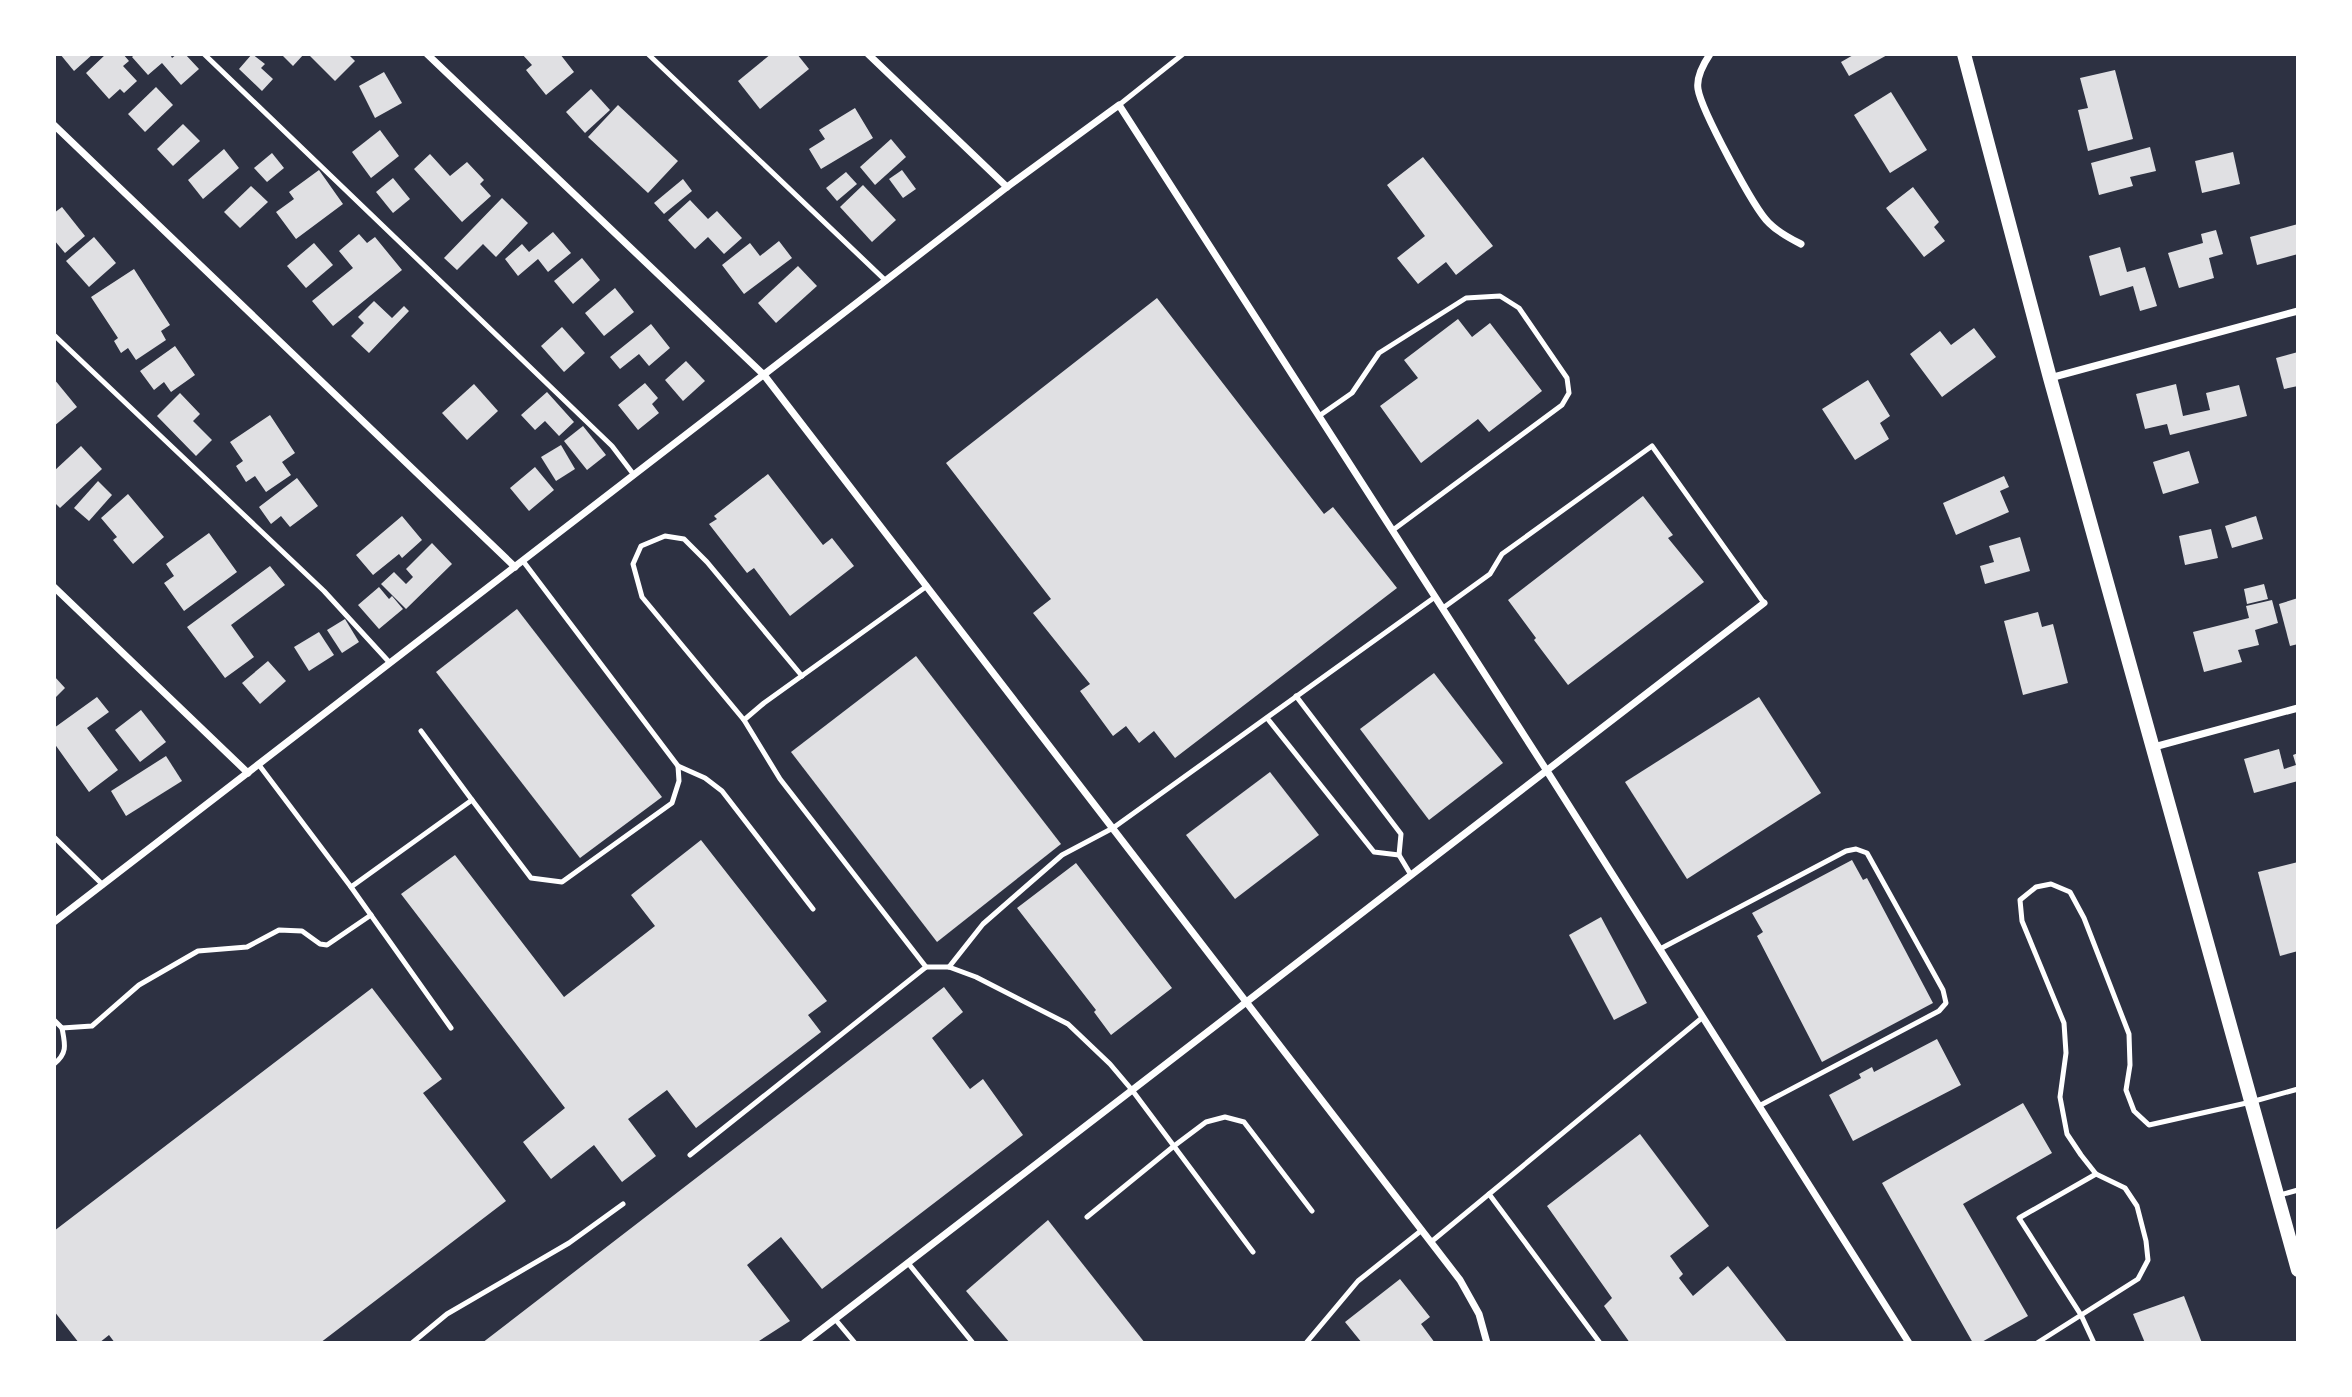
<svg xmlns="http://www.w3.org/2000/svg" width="2352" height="1397" font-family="Figtree,sans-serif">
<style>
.building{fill:#e0e0e3}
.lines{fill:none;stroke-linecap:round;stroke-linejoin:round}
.service{stroke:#fff;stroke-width:5}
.minor{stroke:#fff;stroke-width:7}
.secondary{stroke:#fff;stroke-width:14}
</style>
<rect width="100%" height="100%" fill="#2d3142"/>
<g class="building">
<path d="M60,54H93L74,71Z"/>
<path d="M106,54H123L129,61L123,66L137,81L124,93L120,89L109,99L86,73Z"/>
<path d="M135,54H173L171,56L172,58L177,54H185L199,69L181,85L162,63L148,75L132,57Z"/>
<path d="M252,54L265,64L261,68L273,79L262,91L239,69Z"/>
<path d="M281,54H304L293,66Z"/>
<path d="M308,54H348L355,61L335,81Z"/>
<path d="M522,54H560L574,72L546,95L526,70L532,65Z"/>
<path d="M771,54H797L809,69L760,109L738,81Z"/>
<path d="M1855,54H1889L1849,76L1841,62Z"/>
<path d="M2115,70L2133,139L2088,151L2078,110L2088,108L2080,78Z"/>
<path d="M384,72L402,103L375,118L359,86Z"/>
<path d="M156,87L173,105L145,132L128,114Z"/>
<path d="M591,89L610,110L585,133L566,112Z"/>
<path d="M1891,92L1927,150L1890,173L1854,115Z"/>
<path d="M618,105L678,161L648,193L588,137Z"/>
<path d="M855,108L873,138L821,169L809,149L825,139L819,130Z"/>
<path d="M183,124L200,141L173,166L157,149Z"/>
<path d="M380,130L399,156L371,178L352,152Z"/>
<path d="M891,139L906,157L875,185L860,167Z"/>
<path d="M2150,147L2156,171L2130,177L2133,186L2099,195L2091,163Z"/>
<path d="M224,149L239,168L203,199L188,180Z"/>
<path d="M2233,152L2240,184L2202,193L2195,161Z"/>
<path d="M272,153L284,168L267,182L254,168Z"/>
<path d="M430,154L450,176L467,162L484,180L480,184L491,196L462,222L414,169Z"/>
<path d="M1423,157L1493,246L1456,275L1446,262L1418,284L1397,258L1425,236L1387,185Z"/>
<path d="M319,170L343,204L296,239L276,212L294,199L289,192Z"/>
<path d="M902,170L916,189L903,198L889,179Z"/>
<path d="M846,172L857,184L837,201L826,188Z"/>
<path d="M393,178L410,199L393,213L376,192Z"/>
<path d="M683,179L692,191L664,214L654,203Z"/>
<path d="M863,185L896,220L872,242L840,207Z"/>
<path d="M251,186L268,202L240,228L224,212Z"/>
<path d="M1913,187L1939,222L1934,227L1945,241L1924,257L1886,208Z"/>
<path d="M502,198L528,223L496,257L483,244L457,270L444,258Z"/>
<path d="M690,200L708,219L717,211L742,238L724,254L708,237L695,249L668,220Z"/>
<path d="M62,207L85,236L65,253L54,240V213Z"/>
<path d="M2298,224V254L2257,265L2250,237Z"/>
<path d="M2216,230L2223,254L2209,258L2214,278L2179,288L2168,253L2203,243L2201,234Z"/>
<path d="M553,232L571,253L548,272L538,259L518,276L505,259L522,244L529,252Z"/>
<path d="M359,234L367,243L375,237L402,270L333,326L312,301L353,268L339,251Z"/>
<path d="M94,237L116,263L89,287L66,261Z"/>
<path d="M779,241L792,258L744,294L722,265L750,243L760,256Z"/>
<path d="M314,243L333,265L306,288L287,266Z"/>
<path d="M2120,247L2127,272L2145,267L2157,306L2140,311L2133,286L2100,296L2089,256Z"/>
<path d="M582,258L600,280L573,304L554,281Z"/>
<path d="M798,266L817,286L776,323L758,303Z"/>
<path d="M134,269L170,325L161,331L166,340L136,360L128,348L121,353L114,341L118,338L91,297Z"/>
<path d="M615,288L634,312L604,336L585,313Z"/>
<path d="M1157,298L1324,514L1333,507L1397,588L1175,758L1154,731L1139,743L1126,726L1113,736L1080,691L1090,684L1033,613L1051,599L946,463Z"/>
<path d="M374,301L392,318L404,306L409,311L369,353L351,336L364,323L358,317Z"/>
<path d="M1458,319L1472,337L1490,323L1542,391L1489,432L1478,419L1421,463L1380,406L1418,378L1404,360Z"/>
<path d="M651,324L670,348L649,366L639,354L620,369L610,357Z"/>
<path d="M562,327L585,353L564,372L541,346Z"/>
<path d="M1974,328L1996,357L1942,397L1910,354L1940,331L1951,345Z"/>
<path d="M175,346L195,375L171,392L164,382L154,390L140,371Z"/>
<path d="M2298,352V386L2284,389L2276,358Z"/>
<path d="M686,361L705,381L683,401L665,380Z"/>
<path d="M54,379L77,407L54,426Z"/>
<path d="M1868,380L1890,416L1880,423L1889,439L1855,460L1822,409Z"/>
<path d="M645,383L658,398L652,404L659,413L638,430L618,405Z"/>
<path d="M474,384L498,411L467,440L442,413Z"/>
<path d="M2176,384L2183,416L2210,410L2206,393L2239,385L2247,416L2170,435L2167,424L2145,429L2136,394Z"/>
<path d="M547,392L574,422L559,436L545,421L535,430L521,415Z"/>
<path d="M180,393L200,414L193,421L212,440L196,456L157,416Z"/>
<path d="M270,415L295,453L282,462L291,475L266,492L255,476L246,482L236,466L243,461L230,442Z"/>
<path d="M583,426L606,455L587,470L564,441Z"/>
<path d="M561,445L575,469L556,481L541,457Z"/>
<path d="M81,446L102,469L60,508L54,502V471Z"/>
<path d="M2189,451L2199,483L2163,494L2153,462Z"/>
<path d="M535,467L554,490L529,511L510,488Z"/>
<path d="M768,474L823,545L832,538L854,566L790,616L754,568L747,573L709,524L717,519L714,516Z"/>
<path d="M2004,476L2009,487L2000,491L2009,512L1956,535L1943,503Z"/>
<path d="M297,478L318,506L290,527L281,516L271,524L259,507Z"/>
<path d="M98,481L112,495L89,521L74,508Z"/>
<path d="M128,494L164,537L133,564L113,540L117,537L101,518Z"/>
<path d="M1643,496L1673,535L1668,538L1704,582L1568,685L1534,640L1536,638L1508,600Z"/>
<path d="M402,516L422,540L402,558L399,554L373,575L356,555Z"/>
<path d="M2256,516L2263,539L2232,548L2225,526Z"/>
<path d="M2211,529L2218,558L2185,565L2179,536Z"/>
<path d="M209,533L237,572L184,611L164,583L174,576L166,564Z"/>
<path d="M2020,537L2030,571L1985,584L1980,566L1994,562L1989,546Z"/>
<path d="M432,543L452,564L406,609L381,584L394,572L406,584L413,577L406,569Z"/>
<path d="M270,566L285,585L231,625L254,657L225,678L187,627Z"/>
<path d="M2264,584L2268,599L2247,604L2244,589Z"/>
<path d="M379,587L389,599L392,596L403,609L379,629L358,605Z"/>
<path d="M2298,598V644L2290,646L2279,604Z"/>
<path d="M2272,600L2278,623L2255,630L2259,645L2238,650L2242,662L2204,672L2193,632L2249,618L2246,606Z"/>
<path d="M517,609L662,797L580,858L436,672Z"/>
<path d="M2038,612L2042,627L2053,624L2068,683L2023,695L2004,621Z"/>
<path d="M345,619L359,642L342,653L327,630Z"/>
<path d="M319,632L334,655L309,671L294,647Z"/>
<path d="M916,656L1061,844L937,942L791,752Z"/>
<path d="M268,661L286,681L260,704L242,683Z"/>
<path d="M1434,673L1503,763L1429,820L1360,729Z"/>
<path d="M54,676L65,688L54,699Z"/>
<path d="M97,697L109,712L87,728L118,770L89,792L54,743V728Z"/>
<path d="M1759,697L1821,793L1687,879L1625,782Z"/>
<path d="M141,710L166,742L140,762L115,730Z"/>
<path d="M2279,749L2284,769L2296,765L2293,755L2298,753V781L2254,793L2244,759Z"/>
<path d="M166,756L182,781L126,816L111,791Z"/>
<path d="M1270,772L1319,835L1235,899L1186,835Z"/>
<path d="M701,840L827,1001L808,1015L821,1032L696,1128L667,1090L628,1119L656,1156L622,1182L594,1145L551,1179L523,1142L565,1108L401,894L455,855L564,997L655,926L631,895Z"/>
<path d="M1852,860L1863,880L1867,878L1933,1003L1822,1062L1757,936L1763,932L1752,913Z"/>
<path d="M2298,862V951L2280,956L2258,872Z"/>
<path d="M1076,863L1172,988L1111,1035L1094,1012L1096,1010L1017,908Z"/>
<path d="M1601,917L1647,1003L1614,1020L1569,935Z"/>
<path d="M944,987L963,1012L932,1038L970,1089L983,1079L1023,1135L822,1289L781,1237L747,1265L790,1321L756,1343H482Z"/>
<path d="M372,988L442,1079L423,1093L506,1201L320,1343H115L109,1335L99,1343H79L54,1311V1231Z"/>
<path d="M1937,1039L1961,1085L1853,1141L1829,1095L1861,1078L1859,1074L1872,1067L1874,1072Z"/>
<path d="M2023,1103L2052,1153L1963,1204L2028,1316L1980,1343H1973L1882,1183Z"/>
<path d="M1640,1134L1709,1226L1670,1256L1683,1274L1679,1278L1693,1296L1728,1266L1788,1343H1630L1604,1306L1612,1298L1547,1206Z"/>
<path d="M1048,1220L1145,1343H1010L966,1291Z"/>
<path d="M1400,1279L1430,1317L1421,1324L1435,1343H1362L1345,1322Z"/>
<path d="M2184,1296L2202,1343H2145L2133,1314Z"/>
</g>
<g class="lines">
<g class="service">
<path d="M204,54L612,446L634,475"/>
<path d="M648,54L886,281"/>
<path d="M1119,105L1183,54"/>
<path d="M54,335L324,591L390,663"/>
<path d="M1319,416L1352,393L1379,353L1466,298L1500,296L1519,308L1567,378L1569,393L1562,405L1393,530"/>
<path d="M1443,608L1490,574L1502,554L1652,446L1764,603"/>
<path d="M1296,696L1401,834L1399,855L1411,875"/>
<path d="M1267,718L1374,852L1399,855"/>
<path d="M744,720L642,597L633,564L641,546L665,536L684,539L707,562L802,676"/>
<path d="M421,731L472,800"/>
<path d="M259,765L351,887L472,800L531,878L562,882L672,803L679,781L678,766L523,561"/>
<path d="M678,766L705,778L722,791L813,909"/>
<path d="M54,837L103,885"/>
<path d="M351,887L451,1028"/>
<path d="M1660,949L1846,851L1856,849L1867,853L1943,990L1946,1003L1939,1011L1759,1106"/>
<path d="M926,967L780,779L744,720L764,703L927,586"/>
<path d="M949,967L983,924L1062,855L1113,828L1435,597"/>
<path d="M54,1020L62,1028L92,1026L139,985L198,951L247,947L279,930L302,931L320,944L327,945L371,915"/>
<path d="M54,1064C68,1053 65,1044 62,1028"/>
<path d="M690,1155L926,967H949L976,977L1068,1024L1110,1064L1132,1090L1253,1252"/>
<path d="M1489,1194L1600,1343"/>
<path d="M2280,1195L2298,1190"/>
<path d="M1087,1217L1174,1146L1206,1122L1225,1117L1244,1122L1312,1211"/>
<path d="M1431,1242L1703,1017"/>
<path d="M908,1263L973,1343"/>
<path d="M835,1319L855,1343"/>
<path d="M412,1343L447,1314L569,1243L623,1204"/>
<path d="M1306,1343L1358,1281L1422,1230"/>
<path d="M2037,1343L2138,1279L2148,1260L2146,1241L2137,1206L2125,1188L2096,1174L2081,1155L2067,1134L2060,1097L2066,1053L2064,1023L2022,921L2020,900L2036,887L2051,884L2070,892L2084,918L2129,1034L2130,1065L2126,1090L2134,1111L2149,1125L2251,1102L2298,1089"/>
<path d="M2094,1343L2081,1315L2019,1218L2096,1174"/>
</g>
<g class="minor">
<path d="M427,54L764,375L1460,1280L1479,1314L1487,1343"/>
<path d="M868,54L1007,187"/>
<path d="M1710,54C1704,63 1696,77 1698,89C1701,109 1754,209 1769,223C1778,232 1789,238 1801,244"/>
<path d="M54,125L515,567"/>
<path d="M2050,378L2298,311"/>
<path d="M54,587L248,773"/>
<path d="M2154,747L2298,708"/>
<path d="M54,922L1007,187L1119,105L1547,771L1909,1343"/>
<path d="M804,1343L1764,603"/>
</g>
<path class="secondary" d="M1964,54L2050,378L2298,1270"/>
</g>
<rect width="2352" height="1397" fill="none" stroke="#ffffff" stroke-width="112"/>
</svg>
